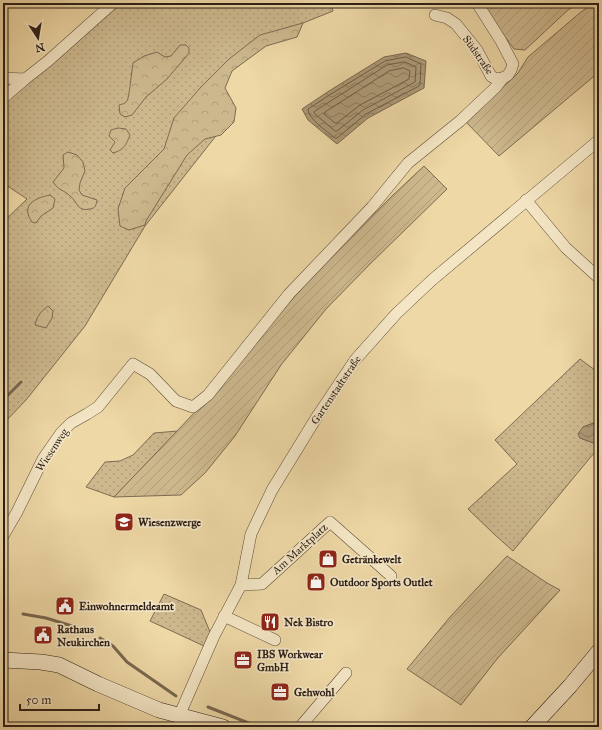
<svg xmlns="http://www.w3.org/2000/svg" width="602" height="730" font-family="'IM FELL Great Primer',serif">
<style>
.grass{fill:url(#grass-dots);stroke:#7c6b52}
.forest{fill:url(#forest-crowns);stroke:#7c6b52}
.garden{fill:url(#garden-furrows);stroke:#7c6b52}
.water{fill:url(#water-waves);stroke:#78684f}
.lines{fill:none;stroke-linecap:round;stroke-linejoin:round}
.shore{stroke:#6c5c46;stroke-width:1}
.stream{stroke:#78684f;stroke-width:3}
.minor-casing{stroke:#5c4c3b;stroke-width:12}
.secondary-casing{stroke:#2b1e17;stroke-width:16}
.minor{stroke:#f4e6c5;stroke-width:11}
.secondary{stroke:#f4e6c5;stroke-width:15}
.labels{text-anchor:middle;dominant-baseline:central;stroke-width:3.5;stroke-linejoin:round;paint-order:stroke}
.street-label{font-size:11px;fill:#2b1e17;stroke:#f4e6c5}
.poi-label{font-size:11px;font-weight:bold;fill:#2b1e17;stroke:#f4e6c5;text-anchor:start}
</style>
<defs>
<pattern id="grass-dots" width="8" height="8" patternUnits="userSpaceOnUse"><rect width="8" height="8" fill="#cdb88e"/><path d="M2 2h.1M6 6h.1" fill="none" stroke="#b09e7a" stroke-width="1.8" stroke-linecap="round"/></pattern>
<pattern id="forest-crowns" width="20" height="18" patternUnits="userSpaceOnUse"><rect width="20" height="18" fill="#cdb88e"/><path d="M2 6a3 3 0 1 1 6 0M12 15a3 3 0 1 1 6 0" fill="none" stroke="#b09e7a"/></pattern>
<pattern id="garden-furrows" width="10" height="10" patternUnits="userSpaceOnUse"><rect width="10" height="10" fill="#cdb88e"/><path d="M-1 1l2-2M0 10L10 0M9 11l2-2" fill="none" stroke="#b09e7a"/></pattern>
<pattern id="water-waves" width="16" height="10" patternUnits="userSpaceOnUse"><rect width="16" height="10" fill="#ac9975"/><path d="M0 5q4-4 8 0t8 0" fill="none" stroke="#8c7c5f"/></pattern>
</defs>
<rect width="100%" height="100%" fill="#eed8a6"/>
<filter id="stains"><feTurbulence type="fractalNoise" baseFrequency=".005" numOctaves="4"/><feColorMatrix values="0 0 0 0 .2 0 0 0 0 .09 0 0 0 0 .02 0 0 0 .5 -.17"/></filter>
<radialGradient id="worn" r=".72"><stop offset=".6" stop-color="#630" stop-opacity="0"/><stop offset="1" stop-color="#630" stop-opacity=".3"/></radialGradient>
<g class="grass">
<path d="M115,3H330L333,11L303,23L277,37L206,90L219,132L145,226L85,326L26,400L3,424V222L27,199L3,183V95Z"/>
<path d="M580,359L599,373V421L583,427L580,438L599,445V447L513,551L495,535L468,509L517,464L495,440Z"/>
<path d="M178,431L114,497L86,487L105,462L120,461L133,455L154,433Z"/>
<path d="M164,594L201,610L210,632L204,646L150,621Z"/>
</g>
<g class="forest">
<path d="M303,23L297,37L266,46L232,71L225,88L236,108L234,122L221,135L205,139L187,155L146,221L145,225L129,230L120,226L118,209L125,188L164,149L174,118L201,87L229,59L260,35Z"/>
<path d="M180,45H186L189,48V53L167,79L146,97L132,115L125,117L120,114L119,105C122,104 125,104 127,101C129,99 132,69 133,63L144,56L157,52L165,57L171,56Z"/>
<path d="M118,128L126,129L130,135C126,145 124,150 113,153L110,150L115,142L109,136L111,130Z"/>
<path d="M68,152L77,155L83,162L85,171L80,183L79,190L82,195L97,200C96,205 96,208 90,209C77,212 78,202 70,196C63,189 60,192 53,182L64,168L63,155Z"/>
<path d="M50,195L55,199L53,208L41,216L36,223L32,222C20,205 35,198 50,195Z"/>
<path d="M48,306L53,311L52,318L46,328L35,325C37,316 41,311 48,306Z"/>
</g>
<g class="garden">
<path d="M480,3H579L568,10L525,50L514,49Z"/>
<path d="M594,3H599V72L499,156L466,122L518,73L528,57L581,12Z"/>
<path d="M424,166L447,189L371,263L326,309L281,365L235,436L205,473L181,495L114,497L196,411L308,281L392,196Z"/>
<path d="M507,556L547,583L560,590L497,659L461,705L407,669L450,617Z"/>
</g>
<g class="water">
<path d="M406,53L426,61L424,88L368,118L337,144L308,120L302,109L329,91L384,57Z"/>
<path d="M599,421V445L580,438L578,434L583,427Z"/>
</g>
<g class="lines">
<g class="shore">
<path d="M406,57L421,64L420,84L419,86L366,114L337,138H335C327,131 309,120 308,109L331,94L385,61Z"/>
<path d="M405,62L416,67L415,82L363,110L337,131H335L315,114L314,112L315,111L387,65Z"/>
<path d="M404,68L410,71L409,79L360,105L337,123H335L324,114L325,112L389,71Z"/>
</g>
<g class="stream">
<path d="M3,400L21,382"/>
<path d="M23,614L46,618L72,626"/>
<path d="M100,638L113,646L127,662L176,696"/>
<path d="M208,707L259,727"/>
</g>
<defs>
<g id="minor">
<path d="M435,15L447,18L456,24L477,50L491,76L496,79L503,78"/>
<path d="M3,78L25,79"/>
<path d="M3,98L25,79L48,61L113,3"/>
<path d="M526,200L566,248L599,278"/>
<path d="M3,536L17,512L43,459L61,433L71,423L87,414L98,407L133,364L150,374L176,401L193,407L208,395L289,294L372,207L408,163L460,121L495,88L503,78L508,75L511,70L513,64L501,41L477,3"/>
<path d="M241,585L262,584L330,522L391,576"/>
<path d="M224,616L275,640"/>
<path d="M179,716L214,636L241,585L251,534L272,490L318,415L355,360L396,314L432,280L599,140"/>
<path d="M300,727L346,673"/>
</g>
<g id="secondary">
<path d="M3,660L41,662L59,665L98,684L159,710L223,727"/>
<path d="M532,727L570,686L599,651"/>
</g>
</defs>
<use href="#minor" class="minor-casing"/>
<use href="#secondary" class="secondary-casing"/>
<use href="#minor" class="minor"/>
<use href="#secondary" class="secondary"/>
</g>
<defs>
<symbol id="school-square" viewBox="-11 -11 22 22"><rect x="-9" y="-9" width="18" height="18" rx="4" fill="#8f2418" stroke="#f4e6c5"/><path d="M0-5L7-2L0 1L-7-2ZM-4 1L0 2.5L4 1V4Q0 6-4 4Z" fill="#fff"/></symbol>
<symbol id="shop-square" viewBox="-11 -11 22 22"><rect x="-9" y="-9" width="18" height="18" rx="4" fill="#8f2418" stroke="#f4e6c5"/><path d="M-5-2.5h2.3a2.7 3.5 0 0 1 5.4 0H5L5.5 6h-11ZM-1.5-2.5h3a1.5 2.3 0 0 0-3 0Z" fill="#fff"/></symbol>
<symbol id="civic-square" viewBox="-11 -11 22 22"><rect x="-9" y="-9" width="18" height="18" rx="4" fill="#8f2418" stroke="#f4e6c5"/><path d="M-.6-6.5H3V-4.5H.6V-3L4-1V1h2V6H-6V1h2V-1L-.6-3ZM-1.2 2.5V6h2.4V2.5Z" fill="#fff"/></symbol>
<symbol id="restaurant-square" viewBox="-11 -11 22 22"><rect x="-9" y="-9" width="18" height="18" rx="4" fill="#8f2418" stroke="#f4e6c5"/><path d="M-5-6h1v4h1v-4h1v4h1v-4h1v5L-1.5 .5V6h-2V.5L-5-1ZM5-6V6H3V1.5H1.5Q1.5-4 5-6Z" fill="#fff"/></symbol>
<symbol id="office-square" viewBox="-11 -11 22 22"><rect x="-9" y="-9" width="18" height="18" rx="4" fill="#8f2418" stroke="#f4e6c5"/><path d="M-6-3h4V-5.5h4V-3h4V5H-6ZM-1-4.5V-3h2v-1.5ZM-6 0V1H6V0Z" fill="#fff"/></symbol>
</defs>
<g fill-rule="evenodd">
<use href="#school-square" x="113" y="511" width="22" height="22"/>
<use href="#shop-square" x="317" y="548" width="22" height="22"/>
<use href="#shop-square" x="305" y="571" width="22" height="22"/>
<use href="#civic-square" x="54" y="595" width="22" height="22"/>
<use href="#restaurant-square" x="259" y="611" width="22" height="22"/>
<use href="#civic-square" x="32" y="624" width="22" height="22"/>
<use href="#office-square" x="232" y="649" width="22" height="22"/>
<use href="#office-square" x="269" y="681" width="22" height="22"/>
</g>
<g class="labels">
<g class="street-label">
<text transform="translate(478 55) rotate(55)">Südstraße</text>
<text transform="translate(336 390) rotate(-56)">Gartenstadtstraße</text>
<text transform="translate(52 450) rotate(-56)">Wiesenweg</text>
<text transform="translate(300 549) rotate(-42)">Am Marktplatz</text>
</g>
<g class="poi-label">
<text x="138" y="522">Wiesenzwerge</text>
<text x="342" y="559">Getränkewelt</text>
<text x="330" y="582">Outdoor Sports Outlet</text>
<text x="79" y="606">Einwohnermeldeamt</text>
<text x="284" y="622">Nek Bistro</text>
<text x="57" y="629">Rathaus<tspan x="57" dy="13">Neukirchen</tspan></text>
<text x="257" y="654">IBS Workwear<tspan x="257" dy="13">GmbH</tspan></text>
<text x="294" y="692">Gehwohl</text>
</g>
</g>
<rect width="602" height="730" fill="none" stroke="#eed8a6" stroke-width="16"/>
<rect x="4" y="4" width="594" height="722" fill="none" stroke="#2b1e17" stroke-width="2"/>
<rect x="8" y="8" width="586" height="714" fill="none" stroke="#2b1e17"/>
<g transform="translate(38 38) rotate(168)" stroke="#f4e6c5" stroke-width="3" paint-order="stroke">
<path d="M0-3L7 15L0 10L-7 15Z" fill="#2b1e17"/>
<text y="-6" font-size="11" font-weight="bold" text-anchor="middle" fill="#2b1e17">N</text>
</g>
<path d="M20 704v6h79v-6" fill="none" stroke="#2b1e17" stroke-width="2"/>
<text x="26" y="704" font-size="12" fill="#2b1e17" stroke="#f4e6c5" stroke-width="3" paint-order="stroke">50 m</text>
<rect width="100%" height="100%" filter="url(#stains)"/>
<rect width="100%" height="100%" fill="url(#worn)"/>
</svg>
